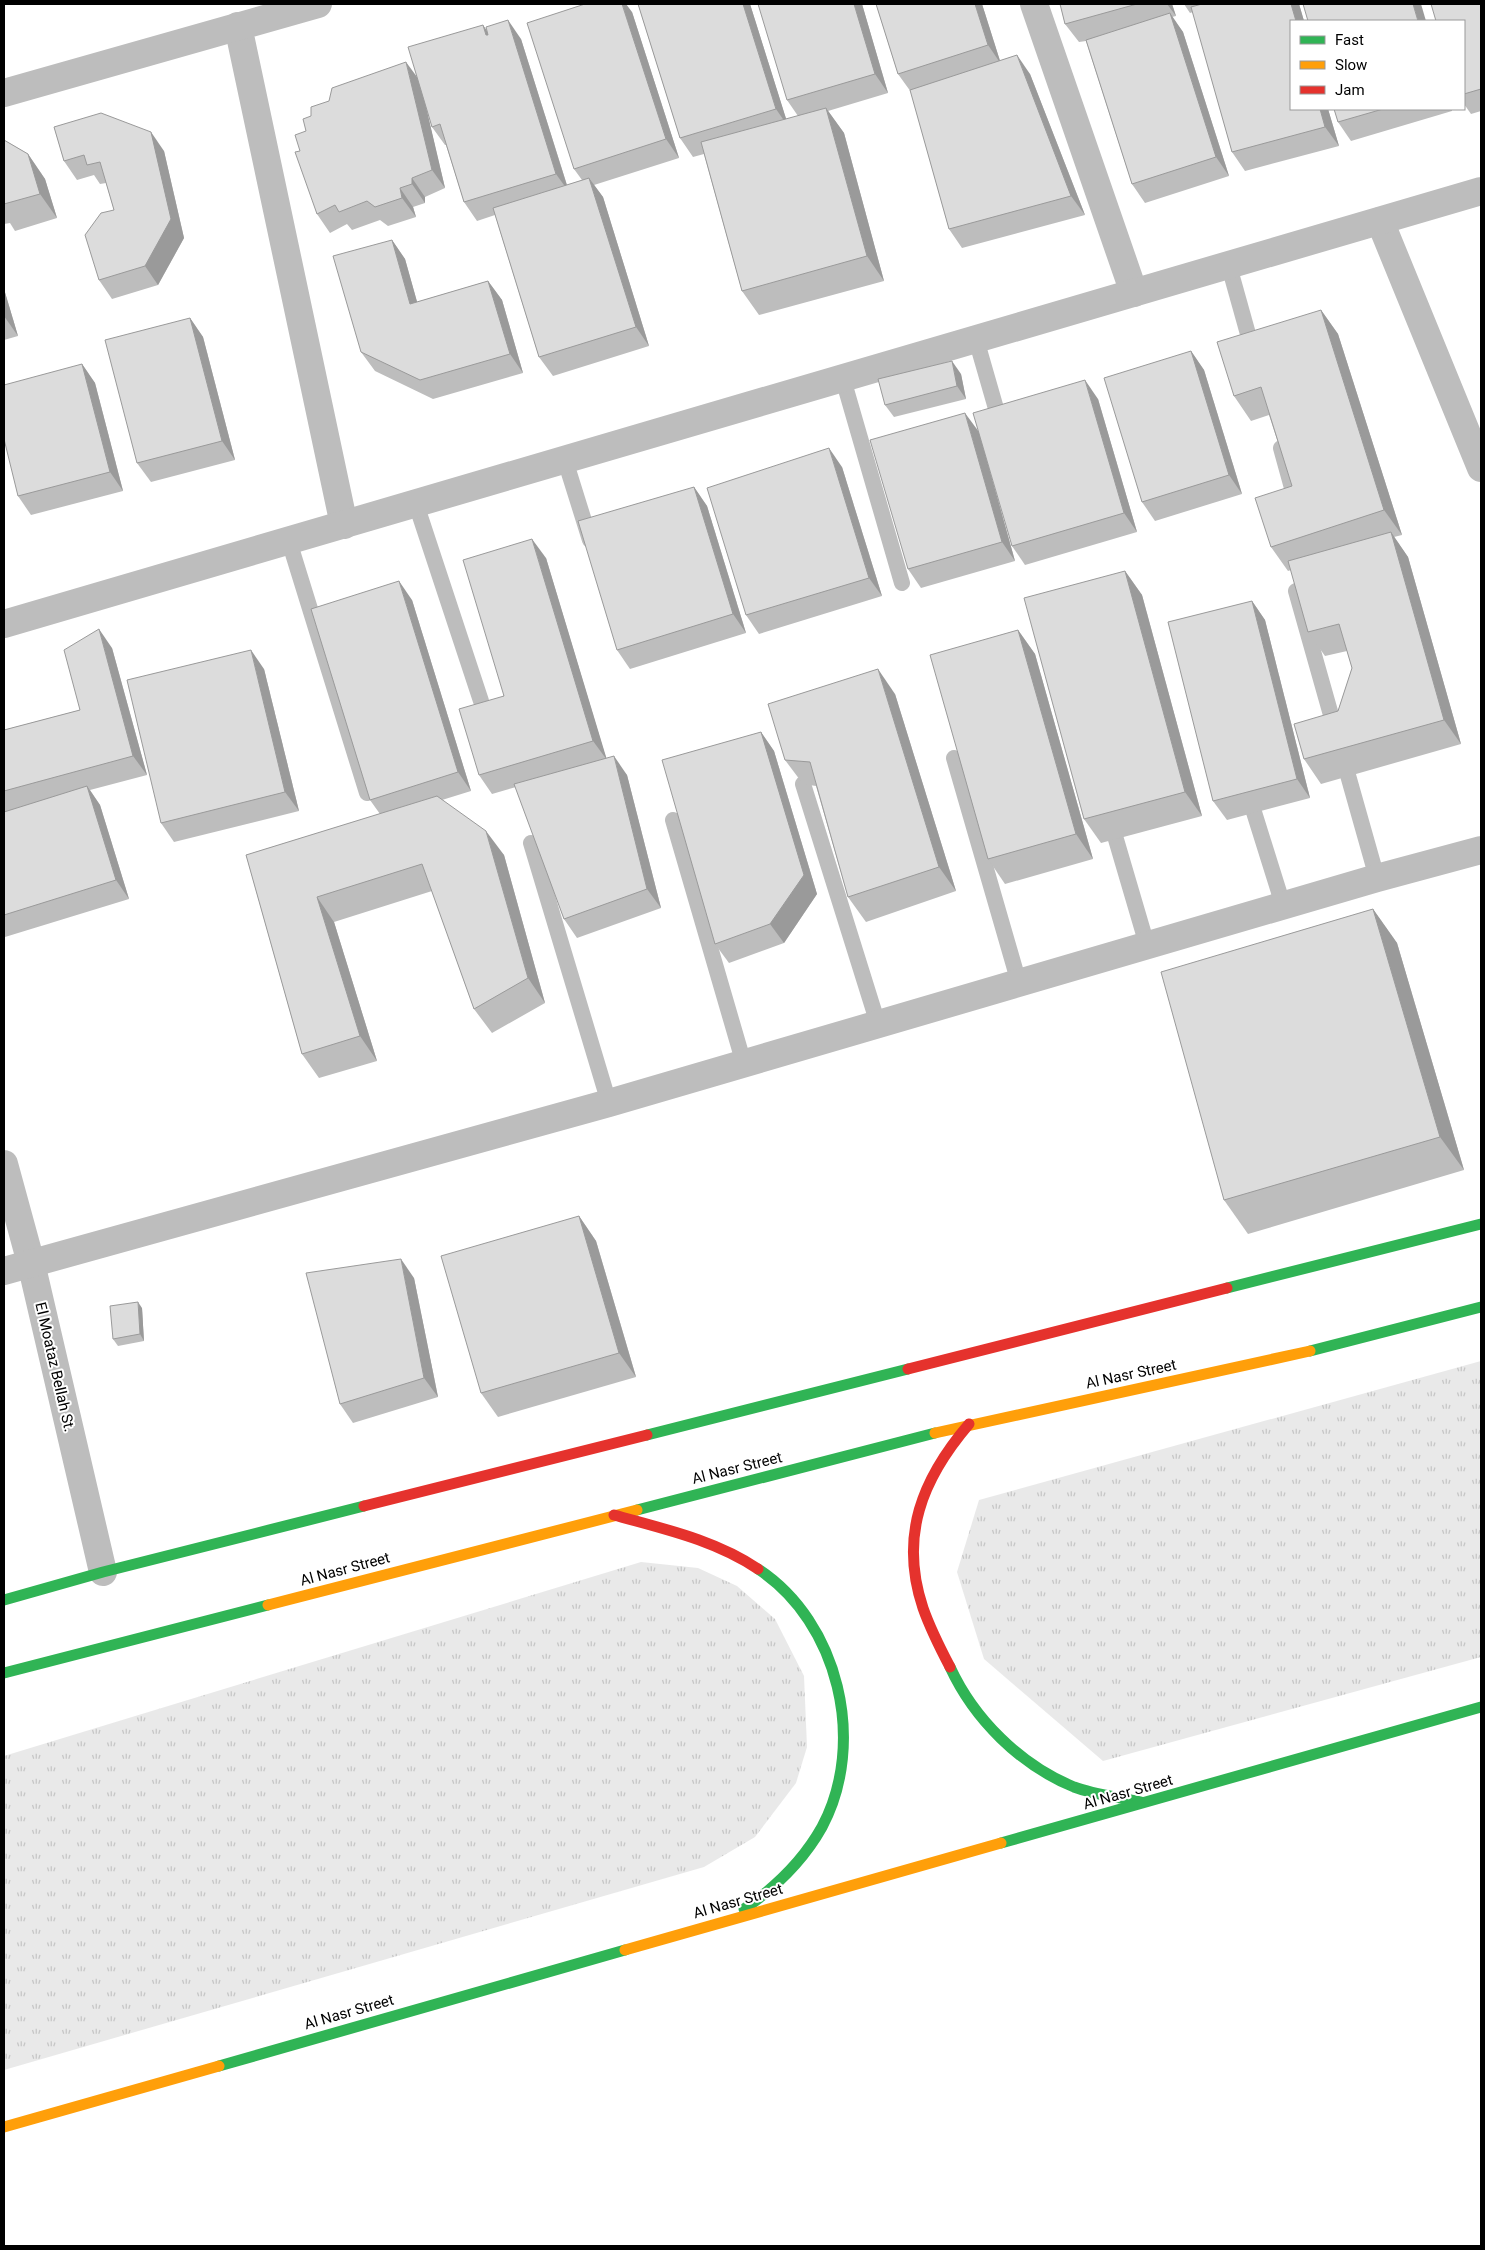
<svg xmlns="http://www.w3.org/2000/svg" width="1485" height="2250" font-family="Roboto,sans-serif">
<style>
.grass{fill:url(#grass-tufts)}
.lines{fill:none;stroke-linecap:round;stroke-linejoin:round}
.lane{stroke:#bdbdbd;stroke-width:16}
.street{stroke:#bdbdbd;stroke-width:28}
.fast{stroke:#30b455;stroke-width:11}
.slow{stroke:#ff9f0a;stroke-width:11}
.jam{stroke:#e5322d;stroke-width:11}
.wall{fill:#bdbdbd}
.shaded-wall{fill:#9a9a9a}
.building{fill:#dcdcdc;stroke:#9a9a9a}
.labels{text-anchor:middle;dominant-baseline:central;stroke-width:4;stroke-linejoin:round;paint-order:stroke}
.street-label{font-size:15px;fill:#000;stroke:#fff}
</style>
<defs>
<pattern id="grass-tufts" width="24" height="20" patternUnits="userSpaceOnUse" patternTransform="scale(1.25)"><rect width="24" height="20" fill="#e9e9e9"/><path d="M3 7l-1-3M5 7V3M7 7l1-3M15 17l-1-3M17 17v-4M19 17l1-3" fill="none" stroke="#c6c6c6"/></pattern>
</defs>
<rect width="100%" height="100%" fill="#fff"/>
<g class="grass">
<path d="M1481,1361V1657L1103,1761L984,1659L957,1572L979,1500Z"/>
<path d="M641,1562L698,1568L737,1586L775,1619L804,1676L807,1747L796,1783L755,1837L704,1867L4,2070V1756Z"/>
</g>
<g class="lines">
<g class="lane">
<path d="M1229,266L1253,352"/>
<path d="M976,339L1001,426"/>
<path d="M843,379L902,583"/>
<path d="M1281,448L1297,506"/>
<path d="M565,460L590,540"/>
<path d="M416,504L481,701"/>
<path d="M289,541L367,793"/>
<path d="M1296,591L1377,878"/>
<path d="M954,758L1019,983"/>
<path d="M803,784L878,1024"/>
<path d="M1248,793L1283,905"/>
<path d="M1110,819L1147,945"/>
<path d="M673,820L744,1064"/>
<path d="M531,843L609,1103"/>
</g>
<g class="street">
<path d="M1034,4L1134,293"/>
<path d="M238,26L344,525"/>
<path d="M4,93L318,4"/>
<path d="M1380,221L1481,468"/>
<path d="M4,624L1481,191"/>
<path d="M4,1164L31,1263L103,1572"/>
<path d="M4,1271L609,1103L1377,878L1481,850"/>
</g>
<g class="fast">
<path d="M1227,1288L1481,1224"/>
<path d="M1310,1351L1481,1307"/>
<path d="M647,1435L908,1369"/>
<path d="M637,1510L935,1433"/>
<path d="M4,1600L103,1572L364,1506"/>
<path d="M950,1667C974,1719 1020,1765 1074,1787C1095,1795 1119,1797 1141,1802"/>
<path d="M4,1673L268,1605"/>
<path d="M1001,1843L1481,1707"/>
<path d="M744,1909C776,1887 803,1861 822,1827C867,1743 839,1622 758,1569"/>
<path d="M219,2066L625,1950"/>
</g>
<g class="slow">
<path d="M935,1433L1310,1351"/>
<path d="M268,1605L637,1510"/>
<path d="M625,1950L1001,1843"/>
<path d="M4,2127L219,2066"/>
</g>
<g class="jam">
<path d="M908,1369L1227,1288"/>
<path d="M364,1506L647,1435"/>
<path d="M614,1515C664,1529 715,1540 758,1569"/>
<path d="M950,1667C940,1648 930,1628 923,1608C899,1536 922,1479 969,1424"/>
</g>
</g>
<g class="wall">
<path d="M638,4H750L786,119L798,116L787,100L862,4L888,93L828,111L844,133L884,281L759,315L742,291L704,154L693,157L680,138Z"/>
<path d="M876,4H982L1000,61L1030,74L1085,215L962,248L949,229L911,92L898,74Z"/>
<path d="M1060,4H1172L1176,16L1172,17L1183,32L1229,176L1145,203L1132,184L1086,41L1079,42L1065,24Z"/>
<path d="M1184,4H1299L1304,21H1291L1328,109L1339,146L1245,171L1232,152L1193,12L1190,13Z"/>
<path d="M1481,4V111L1471,114L1464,104V21Z"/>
<path d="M632,12L679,158L594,185L603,197L649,346L553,376L539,357L495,215L477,221L464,202L446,145H445L432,127L425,104L445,188L425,197V203L413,207L416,217L388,226L380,220L352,230L347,224L330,233L317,214L300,151L306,131L417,78L483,25L487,32L521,39L567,185L582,180L574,169Z"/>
<path d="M1334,109H1452V111L1351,141L1338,122Z"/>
<path d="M54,127L164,151L184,238L158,285L112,299L99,280L114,210L106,183L100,184L94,175L77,180L64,161Z"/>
<path d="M4,140L28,154L45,179L57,218L15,231L10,223L4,224Z"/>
<path d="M392,240L405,259L417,302L488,281L502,300L523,373L433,399L375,371L361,352Z"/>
<path d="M4,289L18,336L4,340Z"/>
<path d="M1321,310L1338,334L1402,535L1394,537L1408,557L1461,744L1321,784L1304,759L1338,711L1352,668L1347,651L1325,656L1308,632L1291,570L1288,571L1271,547L1292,486L1269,415L1251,421L1234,396Z"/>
<path d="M190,318L203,337L235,460L151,482L137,463Z"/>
<path d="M1191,351L1204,370L1242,494L1155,521L1142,502Z"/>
<path d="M82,364L95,383L123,491L31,515L18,496Z"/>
<path d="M961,374L966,399L894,417L885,405Z"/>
<path d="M1098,399L1137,532L1025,565L1012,546Z"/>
<path d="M979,432L1015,561L921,588L908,569Z"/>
<path d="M842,467L882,596L759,634L746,615Z"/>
<path d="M694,487L707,506L746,633L630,669L617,650Z"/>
<path d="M546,558L606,758L627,775L661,908L577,938L564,919L516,787L492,794L479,775Z"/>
<path d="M1125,571L1142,595L1202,816L1101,843L1084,819Z"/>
<path d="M412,600L471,791L442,800L504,855L545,1003L492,1033L474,1009L432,891L334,922L377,1061L319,1078L302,1054L246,855L380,814L370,800Z"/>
<path d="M1252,601L1265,620L1310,798L1227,820L1213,801Z"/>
<path d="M1018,630L1035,654L1093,859L1005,884L988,859Z"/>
<path d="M112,648L147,775L90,790L100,805L129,899L5,937L4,935V730L80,710Z"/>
<path d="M264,669L299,811L174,842L161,823Z"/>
<path d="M895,694L956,891L866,922L848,897L816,786L803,784L785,760Z"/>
<path d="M761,732L774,751L817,894L784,943L729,963L715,944Z"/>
<path d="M1373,909L1397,943L1464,1170L1248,1234L1224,1200Z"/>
<path d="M579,1216L596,1241L636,1377L498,1417L481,1393Z"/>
<path d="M414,1278L438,1397L353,1423L340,1404Z"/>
<path d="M142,1308L144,1341L118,1346L113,1339Z"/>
</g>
<g class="shaded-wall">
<path d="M622,4H626L632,12L679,158L666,139Z"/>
<path d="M743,4H750L789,128L776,109Z"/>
<path d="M854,4H862L888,93L875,74Z"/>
<path d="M975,4H982L1001,64L988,45Z"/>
<path d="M1167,4H1172L1176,16Z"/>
<path d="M1291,4H1299L1304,21H1296Z"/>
<path d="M1413,4H1421L1426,21H1418Z"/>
<path d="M1170,13L1183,32L1229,176L1216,157Z"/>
<path d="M508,20L521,39L569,192L556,174Z"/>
<path d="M483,25L496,44L486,35Z"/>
<path d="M1017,55L1030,74L1085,215L1071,196Z"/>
<path d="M406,62L420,81L445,188L432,170Z"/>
<path d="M826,108L844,133L884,281L867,256Z"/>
<path d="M1320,109H1328L1339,146L1325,127Z"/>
<path d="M151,132L164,151L184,238L158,285L145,266Z"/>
<path d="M28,154L45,179L57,218L40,194Z"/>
<path d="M412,178L425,197V203L412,184Z"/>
<path d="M589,178L603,197L649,346L636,327Z"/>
<path d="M400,188L413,207L416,217L402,198Z"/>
<path d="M392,240L405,259L423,323L410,304Z"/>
<path d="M488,281L502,300L523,373L510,354Z"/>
<path d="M4,289L18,336L4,316Z"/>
<path d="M1321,310L1338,334L1402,535L1384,510Z"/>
<path d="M190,318L203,337L235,460L222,441Z"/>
<path d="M1191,351L1204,370L1242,494L1229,475Z"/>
<path d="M952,361L961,374L966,399L957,386Z"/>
<path d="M82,364L95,383L123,491L110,472Z"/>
<path d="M1085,380L1098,399L1137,532L1124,513Z"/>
<path d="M965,413L979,432L1015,561L1002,542Z"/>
<path d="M829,448L842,467L882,596L869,578Z"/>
<path d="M694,487L707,506L746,633L733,614Z"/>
<path d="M1391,532L1408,557L1461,744L1444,720Z"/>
<path d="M532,539L546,558L607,760L593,741Z"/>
<path d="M1125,571L1142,595L1202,816L1185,792Z"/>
<path d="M399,581L412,600L471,791L458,772Z"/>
<path d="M1252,601L1265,620L1310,798L1297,779Z"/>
<path d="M99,629L112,648L147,775L133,756Z"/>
<path d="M1018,630L1035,654L1093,859L1076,834Z"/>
<path d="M251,650L264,669L299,811L285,792Z"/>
<path d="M878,669L895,694L956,891L939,867Z"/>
<path d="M761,732L774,751L817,894L784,943L770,924Z"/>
<path d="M614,756L627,775L661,908L647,889Z"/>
<path d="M87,786L100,805L129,899L116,880Z"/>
<path d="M486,831L504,855L545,1003L528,978Z"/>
<path d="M317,897L334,922L377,1061L360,1036Z"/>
<path d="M1373,909L1397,943L1464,1170L1440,1137Z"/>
<path d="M579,1216L596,1241L636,1377L619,1353Z"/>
<path d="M401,1259L414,1278L438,1397L424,1378Z"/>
<path d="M138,1302L142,1308L144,1341L140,1334Z"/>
</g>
<g class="building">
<path d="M585,4H622L666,139L574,169L527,23Z"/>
<path d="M638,4H743L776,109L680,138Z"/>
<path d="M758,4H854L875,74L787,100Z"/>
<path d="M876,4H975L988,45L898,74Z"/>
<path d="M1060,4H1137L1065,24Z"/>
<path d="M1202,4H1291L1296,21H1291V109H1320L1325,127L1232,152L1191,7Z"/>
<path d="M1303,4H1413L1418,21H1308Z"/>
<path d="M1431,4H1481V89L1464,94V21H1436Z"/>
<path d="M1170,13L1216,157L1132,184L1086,40Z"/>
<path d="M508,20L556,174L464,202L440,124L432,127L408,47L483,25L486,35H488L486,27Z"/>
<path d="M1017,55L1071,196L949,229L910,90Z"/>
<path d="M406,62L432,170L412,178V184L400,188L402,198L375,207L367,201L339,212L335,205L317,214L295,152L300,151L295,135L306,131L303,119L311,116V107L329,101L332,88Z"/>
<path d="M826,108L867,256L742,291L701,142Z"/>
<path d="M1334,109H1383L1338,122Z"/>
<path d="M101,113L151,132L171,219L145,266L99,280L85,235L101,213L114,210L100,162L87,165L84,155L64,161L54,127Z"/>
<path d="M4,140L28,154L40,194L4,204Z"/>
<path d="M589,178L636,327L539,357L493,208Z"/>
<path d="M392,240L410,304L488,281L510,354L420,380L361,352L333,256Z"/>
<path d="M1321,310L1384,510L1271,547L1255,498L1292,486L1261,387L1234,396L1217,342Z"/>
<path d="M190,318L222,441L137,463L105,340Z"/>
<path d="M1191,351L1229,475L1142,502L1104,378Z"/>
<path d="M952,361L957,386L885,405L878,379Z"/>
<path d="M82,364L110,472L18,496L4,439V385Z"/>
<path d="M1085,380L1124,513L1012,546L973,413Z"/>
<path d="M965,413L1002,542L908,569L870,440Z"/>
<path d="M829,448L869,578L746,615L707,488Z"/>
<path d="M694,487L733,614L617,650L578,521Z"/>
<path d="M1391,532L1444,720L1304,759L1294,724L1338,711L1352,668L1339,624L1308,632L1288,561Z"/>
<path d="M532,539L593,741L479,775L459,709L504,696L463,560Z"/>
<path d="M1125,571L1185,792L1084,819L1024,598Z"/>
<path d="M399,581L458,772L370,800L311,609Z"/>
<path d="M1252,601L1297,779L1213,801L1168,622Z"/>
<path d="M99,629L133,756L4,791V730L80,710L64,650Z"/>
<path d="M1018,630L1076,834L988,859L930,655Z"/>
<path d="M251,650L285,792L161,823L127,680Z"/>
<path d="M878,669L939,867L848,897L810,762L785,760L768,704Z"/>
<path d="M761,732L804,875L770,924L715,944L662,760Z"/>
<path d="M614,756L647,889L564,919L514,784Z"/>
<path d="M87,786L116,880L4,915V812Z"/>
<path d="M437,796L486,831L528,978L474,1009L422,864L317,897L360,1036L302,1054L246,855Z"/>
<path d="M1373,909L1440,1137L1224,1200L1161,972Z"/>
<path d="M579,1216L619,1353L481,1393L441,1256Z"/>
<path d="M401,1259L424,1378L340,1404L306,1273Z"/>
<path d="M138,1302L140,1334L113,1339L110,1306Z"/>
</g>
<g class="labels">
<g class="street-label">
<text transform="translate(55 1367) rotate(77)">El Moataz Bellah St.</text>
<text transform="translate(1131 1374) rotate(-12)">Al Nasr Street</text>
<text transform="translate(737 1468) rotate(-14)">Al Nasr Street</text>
<text transform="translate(345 1569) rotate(-15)">Al Nasr Street</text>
<text transform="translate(1128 1792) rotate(-16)">Al Nasr Street</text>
<text transform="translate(738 1901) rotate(-16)">Al Nasr Street</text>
<text transform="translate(349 2012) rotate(-16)">Al Nasr Street</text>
</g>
</g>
<rect width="1485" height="2250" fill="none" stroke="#000000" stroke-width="10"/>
<rect x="1290" y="20" width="175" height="90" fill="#ffffff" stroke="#999999"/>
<rect x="1300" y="36" width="25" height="8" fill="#30b455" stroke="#999999"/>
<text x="1335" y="45" font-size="15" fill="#000000">Fast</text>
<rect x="1300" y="61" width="25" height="8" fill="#ff9f0a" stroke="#999999"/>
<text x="1335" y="70" font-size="15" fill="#000000">Slow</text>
<rect x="1300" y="86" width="25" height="8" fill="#e5322d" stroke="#999999"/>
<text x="1335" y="95" font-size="15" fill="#000000">Jam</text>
</svg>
